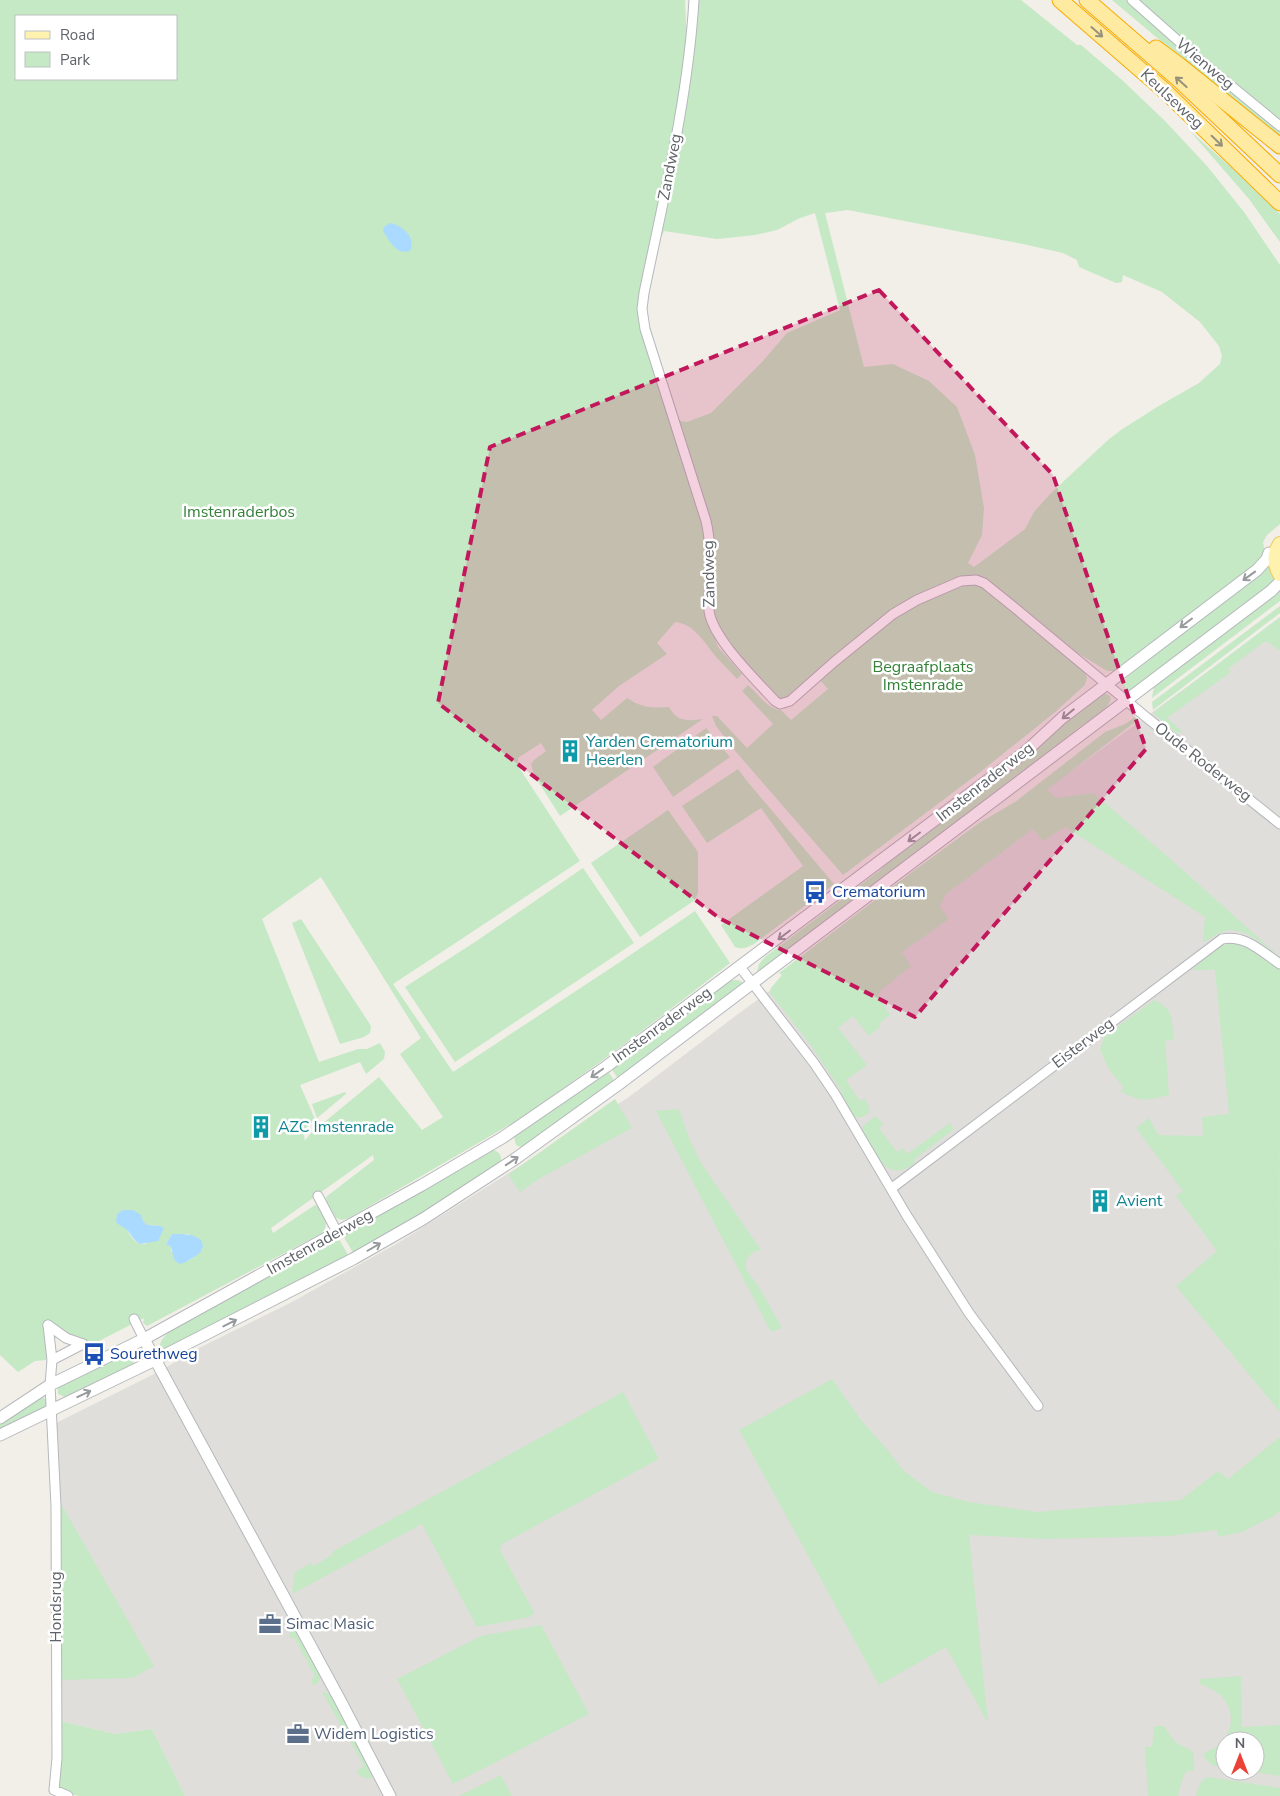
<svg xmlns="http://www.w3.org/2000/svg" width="1280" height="1796" font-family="'Nunito Sans',sans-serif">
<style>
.industrial{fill:#e0deda;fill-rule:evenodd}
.green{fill:#c5e8c5;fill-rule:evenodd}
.water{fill:#aadaff}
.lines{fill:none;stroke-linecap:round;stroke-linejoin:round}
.minor-casing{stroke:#b5b8bc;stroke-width:11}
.tertiary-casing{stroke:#b5b8bc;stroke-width:13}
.primary-casing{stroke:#f2c960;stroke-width:16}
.trunk-casing{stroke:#f9ab00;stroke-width:17}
.minor{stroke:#fff;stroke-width:9}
.tertiary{stroke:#fff;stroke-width:11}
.primary{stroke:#fff2af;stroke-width:14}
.trunk{stroke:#feeaa1;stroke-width:15}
.oneway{stroke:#97927c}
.oneway2{stroke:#979a9d}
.marked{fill:#c2185b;fill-opacity:0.2;stroke:#c2185b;stroke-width:4;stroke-dasharray:10 6;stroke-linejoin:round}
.labels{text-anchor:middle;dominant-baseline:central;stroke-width:5;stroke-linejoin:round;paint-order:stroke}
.street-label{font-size:16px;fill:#5f6368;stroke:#fff}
.park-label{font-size:16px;fill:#348238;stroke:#fff}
.culture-label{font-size:16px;fill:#0d838f;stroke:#fff;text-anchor:start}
.transit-label{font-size:16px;fill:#164399;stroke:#fff;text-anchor:start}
.service-label{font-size:16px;fill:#4e5e75;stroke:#fff;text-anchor:start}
</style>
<rect width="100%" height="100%" fill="#f1efe8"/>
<path class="industrial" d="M1280,619V1796H185L152,1729L115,1734L56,1720V1423L160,1371L197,1349L290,1303L398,1243L629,1097L738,1014ZM1225,1741H1255V1771H1225Z"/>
<g class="green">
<path d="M0,0H685L686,27L689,26L697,0H1021L1077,45H1081L1122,80L1165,121L1207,166L1244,212L1280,265V524L1267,535L1263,542L1265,552L1257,564L1117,671H1107L1071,649L985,578L966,575L917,598L791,699L777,700L766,693L708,615L718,647L742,674L737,679C731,672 724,666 718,659C706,646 696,624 675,622L657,643L667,654L619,686L592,710L601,720L627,698C642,708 651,708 669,707C677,722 688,721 703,719L560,816L534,775L531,764L534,760L546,751L541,743L518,758V766L580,861L393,984L453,1072L623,960L695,911L730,963C658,1019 587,1074 511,1124L349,1218L342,1220L336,1218L327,1202L326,1197L374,1160L373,1155L271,1228L273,1233L315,1205C325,1209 330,1225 322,1233L147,1326L143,1323L144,1318L85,1348L76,1338H46L48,1352L46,1360L35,1361L18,1372L0,1355ZM16,16H176V79H16ZM848,210L1023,244L1063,253L1077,260L1079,267L1116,283L1122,282L1123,275L1162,292L1200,322L1219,346L1222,356L1220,364L1199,383L1157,407L1121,430L1108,440L1050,494L1034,512L1025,529L974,567L968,563L982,535L984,508L975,455L957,407L929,381L893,364L864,367L825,213ZM815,213L840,310L787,333L762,362L711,413L687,422L677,420C667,390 654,358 648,328C641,298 651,257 664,231L717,239L755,235L777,230L800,218ZM321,877L421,1038L400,1054L443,1117L422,1130L379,1077L310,1134L305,1141L303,1131L315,1119L300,1085L360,1062L366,1074L384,1059L385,1052L380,1043L367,1049H358L319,1062L262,919ZM143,1221L147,1225L160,1226L146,1244C135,1245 132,1238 127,1230ZM172,1234H189L194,1257L186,1262L171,1251V1247L166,1244Z"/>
<path d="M1112,0H1280V141Z"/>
<path d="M1190,131L1241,176L1280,214V242L1249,199Z"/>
<path d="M1269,562L1278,579L1221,624L1130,691L1125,688L1123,682L1127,677L1212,611Z"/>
<path d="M953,583L976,584L988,590L1083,667L1087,678L1085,685L1054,713L979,773L843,875L736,752L716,726L712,716H717L747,748L773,724L742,691L748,685C757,693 769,710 781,710L791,720L828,689L819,679L889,619Z"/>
<path d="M1280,591V601L1152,698L1154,686L1226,628L1248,616Z"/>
<path d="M1280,606V613L1153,710L1152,702Z"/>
<path d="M1280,617V651L1268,642H1264L1228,669L1231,672L1167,718L1183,732L1176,733L1153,713Z"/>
<path d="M1102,692L1110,696L1111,699L1107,707L992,794L960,823L757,972L759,964L765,957L879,871L911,842L1046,738Z"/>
<path d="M1135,717L1139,719L1047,790L1056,798L1093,793L1167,856L1280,957C1264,946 1243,924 1222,932C1216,934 1210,939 1205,942L1203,941L1205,917L1065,827L1043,841L1033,829L945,895L940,907L949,919L902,952L911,966L879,992V997L890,1015L879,1024L880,1027L869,1036L853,1016L838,1028L867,1065L846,1080L860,1101L864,1098L870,1108L868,1114C851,1124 849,1111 841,1097L842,1092L838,1086L809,1043L770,993L771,988L782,975L779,973L912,872L979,823L1015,802L1105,732L1125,724Z"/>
<path d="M706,728L730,757L673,797L653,767Z"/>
<path d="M738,769L747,781L834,884L754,944C748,947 743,950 735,947L721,925L803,866L761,808L707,843L682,806Z"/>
<path d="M668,810L698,852V893L695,900L640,937L591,863Z"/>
<path d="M583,868L634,943L455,1062L405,987L475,942Z"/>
<path d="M301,919L371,1026L370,1033L364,1037L340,1044L292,923Z"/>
<path d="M1228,944H1241L1280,970L1279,1411L1176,1286L1217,1251L1176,1196L1183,1191L1136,1128L1149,1118L1158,1135L1203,1136L1202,1117L1229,1114L1215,970H1192L1220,945Z"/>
<path d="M736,980L741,981L743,985L619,1080L611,1068L729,981Z"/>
<path d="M1154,1000C1175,1009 1171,1020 1174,1040L1165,1041L1169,1095C1147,1101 1140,1102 1120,1091L1124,1088L1108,1068L1100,1049L1105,1036Z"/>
<path d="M607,1070L616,1083L523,1148L516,1145L514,1137Z"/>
<path d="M345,1092L346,1094L317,1118L312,1104Z"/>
<path d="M615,1099L632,1128L542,1177L520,1192L508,1175Z"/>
<path d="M679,1109L689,1138L701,1163L761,1250L753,1252L746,1260V1269L760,1289L782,1328L771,1332L656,1111Z"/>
<path d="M876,1116L883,1125L879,1128L897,1152L903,1148L907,1154L950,1123L954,1129L915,1159L914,1164C886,1184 873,1152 862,1132L863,1126Z"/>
<path d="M492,1150C500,1151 503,1157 500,1165L355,1256L342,1234Z"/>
<path d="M337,1236L350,1258L161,1351L159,1349L161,1341L171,1329L263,1280L295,1259Z"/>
<path d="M128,1350L136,1366L65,1397L58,1394V1387Z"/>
<path d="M832,1379L861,1420L885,1447L904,1471L932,1492L969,1502L1036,1512L1181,1500L1218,1471L1228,1479L1280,1437V1510L1274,1516L1242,1532L1218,1537L1217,1530L1170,1536L1044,1539L969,1535L988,1723L946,1647L879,1685L739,1430Z"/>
<path d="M623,1392L659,1459L502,1544L500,1550L534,1612L530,1617L477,1627L422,1524L292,1594L295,1572L311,1563L314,1566L333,1554L332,1552Z"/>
<path d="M42,1397L47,1400L45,1408L0,1430V1424L23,1406Z"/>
<path d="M60,1502L154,1666L133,1678L61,1680Z"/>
<path d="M541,1625L589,1714L453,1784L397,1679L481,1636Z"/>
<path d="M293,1629L295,1630L321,1677L317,1684L314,1685L311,1683L312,1678L314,1679L315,1676L313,1675L314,1672L311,1671V1668L309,1667C309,1659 301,1655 300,1647L297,1646L298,1643L295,1642L296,1639L289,1637V1631Z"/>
<path d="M1241,1676L1242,1727L1280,1725V1776L1246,1771H1255V1741H1225V1768C1214,1767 1208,1764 1203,1754C1212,1749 1220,1746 1225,1738C1240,1716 1225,1690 1201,1685L1199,1679Z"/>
<path d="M322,1692L327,1693L331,1696L373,1773L371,1779L359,1776L357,1771L364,1766Z"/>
<path d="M56,1720L115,1734L152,1729L185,1796H78L56,1789Z"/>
<path d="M1154,1726H1164L1175,1742L1189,1749L1194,1754V1771H1187L1183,1777L1178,1796H1148L1145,1747H1152Z"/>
<path d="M501,1775L512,1796H459Z"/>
<path d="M1209,1777L1280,1788V1796H1196C1199,1787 1199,1780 1209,1777Z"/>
</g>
<g class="water">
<path d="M390,223C402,225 417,238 410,251C396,255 390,241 383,231L384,227Z"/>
<path d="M123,1210H133L141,1215L143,1221L147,1225L160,1226L164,1228L158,1241L140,1244C133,1240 132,1235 127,1230C124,1227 120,1226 116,1222L117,1214Z"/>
<path d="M172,1234C183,1234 192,1233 201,1240L203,1246L200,1253L186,1262L179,1264L174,1259L171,1247L166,1244Z"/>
</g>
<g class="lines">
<defs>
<g id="minor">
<path d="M694,0C688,99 664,196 644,293L642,309L645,329L706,521C713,551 709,580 709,611C713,639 756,680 775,701L780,704L790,701L834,662L893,614L917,600L961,581L976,580L984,583L1015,608L1146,717L1280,824"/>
<path d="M1132,0L1202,62L1280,126"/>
<path d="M740,967L814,1063L835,1094L907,1216L969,1313L1038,1406"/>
<path d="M892,1188L1222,939C1245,934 1262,952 1280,964"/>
<path d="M318,1196L337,1232"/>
<path d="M134,1319L144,1339"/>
<path d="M48,1325L52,1360L50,1385L56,1506L57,1758L54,1790L68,1796"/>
<path d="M48,1325L66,1338L83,1344"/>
<path d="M52,1360L83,1344"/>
</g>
<g id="tertiary">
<path d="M144,1339L340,1700L390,1796"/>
<path d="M0,1418L50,1385L144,1339L422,1185L502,1138L607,1066L1024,753L1062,718L1257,570L1267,559L1269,553"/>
<path d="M0,1435L155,1360L353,1259L423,1219L515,1159L619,1084L1271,591L1280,582"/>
</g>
<path id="primary" d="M1280,544C1274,554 1274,564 1280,574"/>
<g id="trunk">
<path d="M1060,0L1165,91L1280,203"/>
<path d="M1087,0L1177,78L1280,175"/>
<path d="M1156,48L1179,65L1280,146"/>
</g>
</defs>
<use href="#minor" class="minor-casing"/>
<use href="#tertiary" class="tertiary-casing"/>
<use href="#primary" class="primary-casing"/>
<use href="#trunk" class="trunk-casing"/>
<use href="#minor" class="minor"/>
<use href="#tertiary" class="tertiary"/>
<use href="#primary" class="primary"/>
<use href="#trunk" class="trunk"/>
</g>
<defs><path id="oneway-shaft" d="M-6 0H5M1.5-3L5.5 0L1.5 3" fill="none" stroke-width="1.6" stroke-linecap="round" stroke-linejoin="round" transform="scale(1.25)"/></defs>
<g class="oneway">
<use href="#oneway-shaft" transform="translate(1097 32) rotate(41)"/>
<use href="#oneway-shaft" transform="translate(1181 82) rotate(-138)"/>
<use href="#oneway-shaft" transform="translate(1217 141) rotate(44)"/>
</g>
<g class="oneway2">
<use href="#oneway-shaft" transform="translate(1249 576) rotate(144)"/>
<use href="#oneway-shaft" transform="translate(1186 623) rotate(143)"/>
<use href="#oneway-shaft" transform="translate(1068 714) rotate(141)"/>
<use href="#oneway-shaft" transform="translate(914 837) rotate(143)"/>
<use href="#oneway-shaft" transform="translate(784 935) rotate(143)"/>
<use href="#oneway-shaft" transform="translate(597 1073) rotate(145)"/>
<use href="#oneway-shaft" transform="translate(512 1161) rotate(-34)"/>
<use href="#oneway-shaft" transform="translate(374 1247) rotate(-30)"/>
<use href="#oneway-shaft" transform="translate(230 1323) rotate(-27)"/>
<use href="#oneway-shaft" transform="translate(84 1394) rotate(-25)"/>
</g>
<path class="marked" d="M879,290L1053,475L1146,749L915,1017L719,918L438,703L490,447Z"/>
<defs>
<symbol id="building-bare" viewBox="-9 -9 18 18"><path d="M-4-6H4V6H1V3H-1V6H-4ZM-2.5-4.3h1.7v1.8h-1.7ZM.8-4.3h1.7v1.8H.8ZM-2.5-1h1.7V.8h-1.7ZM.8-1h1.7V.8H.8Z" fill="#0f9aa8" stroke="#fff" stroke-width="2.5" paint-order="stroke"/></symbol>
<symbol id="bus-bare" viewBox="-9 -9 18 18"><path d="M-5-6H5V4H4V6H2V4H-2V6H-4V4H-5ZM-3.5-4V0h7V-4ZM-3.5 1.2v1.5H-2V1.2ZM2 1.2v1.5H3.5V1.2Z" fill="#1a4fb4" stroke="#fff" stroke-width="2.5" paint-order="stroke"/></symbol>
<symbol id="office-bare" viewBox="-9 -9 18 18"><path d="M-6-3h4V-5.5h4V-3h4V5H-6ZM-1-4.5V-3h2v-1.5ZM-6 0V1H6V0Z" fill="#5c6f8a" stroke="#fff" stroke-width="2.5" paint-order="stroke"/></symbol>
</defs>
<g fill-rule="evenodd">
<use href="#building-bare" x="554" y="735" width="32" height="32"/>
<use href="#bus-bare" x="799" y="876" width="32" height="32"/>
<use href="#building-bare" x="245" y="1111" width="32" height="32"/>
<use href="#building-bare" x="1084" y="1185" width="32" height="32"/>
<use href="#bus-bare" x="78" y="1338" width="32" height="32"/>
<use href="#office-bare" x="254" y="1608" width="32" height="32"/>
<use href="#office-bare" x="282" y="1718" width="32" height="32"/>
</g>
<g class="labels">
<g class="street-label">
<text transform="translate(1205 64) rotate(40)">Wienweg</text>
<text transform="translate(1172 99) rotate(43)">Keulseweg</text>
<text transform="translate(670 167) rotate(-79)">Zandweg</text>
<text transform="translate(709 574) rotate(-91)">Zandweg</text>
<text transform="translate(1203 762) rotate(38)">Oude Roderweg</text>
<text transform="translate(985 782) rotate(-38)">Imstenraderweg</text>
<text transform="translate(662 1025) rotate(-36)">Imstenraderweg</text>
<text transform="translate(1083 1043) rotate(-37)">Eisterweg</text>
<text transform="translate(320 1242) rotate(-29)">Imstenraderweg</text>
<text transform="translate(56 1607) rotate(-90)">Hondsrug</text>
</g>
<g class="park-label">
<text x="239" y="512">Imstenraderbos</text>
<text x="923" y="667">Begraafplaats<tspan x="923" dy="18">Imstenrade</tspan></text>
</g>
<g class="culture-label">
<text x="586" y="742">Yarden Crematorium<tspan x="586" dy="18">Heerlen</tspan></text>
<text x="278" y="1127">AZC Imstenrade</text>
<text x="1116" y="1201">Avient</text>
</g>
<g class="transit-label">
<text x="832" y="892">Crematorium</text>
<text x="110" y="1354">Sourethweg</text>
</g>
<g class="service-label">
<text x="286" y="1624">Simac Masic</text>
<text x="314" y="1734">Widem Logistics</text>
</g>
</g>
<rect x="15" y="15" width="162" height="65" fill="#ffffff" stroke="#bfc1c3"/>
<rect x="25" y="31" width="25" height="8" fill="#fff2af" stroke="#bfc1c3"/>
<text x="60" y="40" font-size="15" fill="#5f6368">Road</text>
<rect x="25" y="52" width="25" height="15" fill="#c5e8c5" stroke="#bfc1c3"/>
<text x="60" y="65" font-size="15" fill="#5f6368">Park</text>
<g transform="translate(1240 1756)"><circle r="24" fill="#ffffff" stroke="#bfc1c3"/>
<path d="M0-4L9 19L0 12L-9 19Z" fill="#ea4335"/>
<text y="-8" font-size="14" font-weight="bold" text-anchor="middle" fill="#5f6368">N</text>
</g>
</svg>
